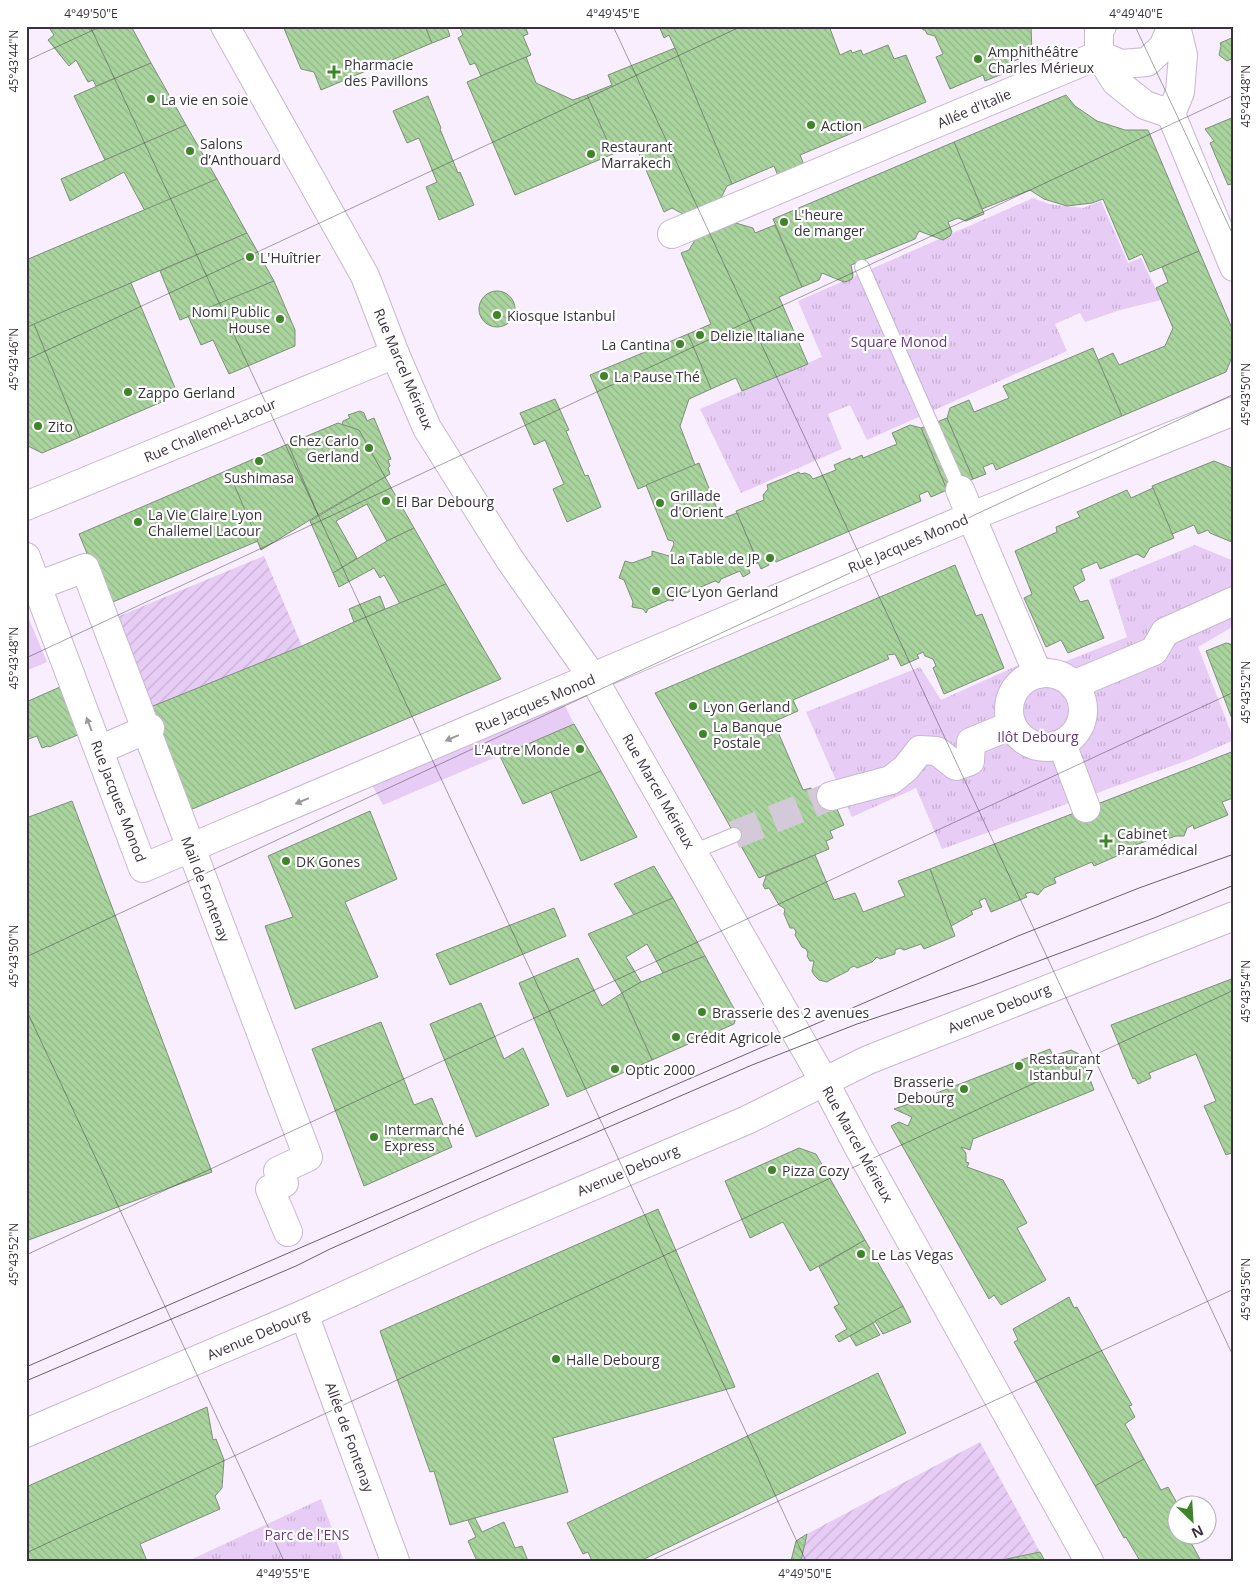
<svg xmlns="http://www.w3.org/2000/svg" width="1260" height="1587" font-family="'Open Sans',sans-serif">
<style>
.grass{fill:#e7ccf5}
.park{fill:url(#park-tufts)}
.garden{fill:url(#garden-furrows)}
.building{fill:url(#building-back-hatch);stroke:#7d9078}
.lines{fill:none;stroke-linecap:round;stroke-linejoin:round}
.street-tunnel{stroke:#d3c9d8;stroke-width:28;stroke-dasharray:28 14;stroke-linecap:butt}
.lane-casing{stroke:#c8b7d1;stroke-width:16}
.street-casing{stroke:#c8b7d1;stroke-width:30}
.secondary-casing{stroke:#c8b7d1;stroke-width:30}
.lane{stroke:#fff;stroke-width:14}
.street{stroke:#fff;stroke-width:28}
.secondary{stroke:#fff;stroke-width:28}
.tram{stroke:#68606c;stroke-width:1}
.oneway{fill:#9c999e}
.ticks{fill:none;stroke:#3a333e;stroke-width:1;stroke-opacity:0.45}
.poi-dot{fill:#3f8429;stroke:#fff;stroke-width:2}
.labels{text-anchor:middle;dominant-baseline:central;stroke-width:4.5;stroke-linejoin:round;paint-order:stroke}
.poi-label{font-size:14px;fill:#3a333e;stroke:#fff;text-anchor:start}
.street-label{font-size:14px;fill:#3a333e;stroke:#fff}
.park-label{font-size:14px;fill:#683a7d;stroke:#fff}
.neatline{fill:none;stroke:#3a333e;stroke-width:2}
.ticks-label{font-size:12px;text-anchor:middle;fill:#3a333e}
</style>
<defs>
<pattern id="park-tufts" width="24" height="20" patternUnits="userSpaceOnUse" patternTransform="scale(1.25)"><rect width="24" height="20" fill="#e7ccf5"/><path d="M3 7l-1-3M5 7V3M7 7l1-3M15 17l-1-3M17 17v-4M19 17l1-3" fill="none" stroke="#c7b0d3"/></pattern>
<pattern id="garden-furrows" width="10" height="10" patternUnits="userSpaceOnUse" patternTransform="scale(1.25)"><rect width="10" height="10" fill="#e7ccf5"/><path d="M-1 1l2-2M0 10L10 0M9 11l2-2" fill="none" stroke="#c7b0d3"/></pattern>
<pattern id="building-back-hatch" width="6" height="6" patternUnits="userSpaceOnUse" patternTransform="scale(1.25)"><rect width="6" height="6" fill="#a9d49d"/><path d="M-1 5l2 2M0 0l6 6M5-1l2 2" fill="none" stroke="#92b688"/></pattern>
</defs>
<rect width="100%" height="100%" fill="#f9eefe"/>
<g class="grass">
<path d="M26,612L47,662L26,671Z"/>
<path d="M563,702L574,724L383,805L371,783Z"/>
</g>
<g class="park">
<path d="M1033,198L1049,204L1083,208L1101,201L1128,263L1141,258L1161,300L1120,310L1085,322L1080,313L1055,324L1067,351L867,440L850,405L828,414L842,449L741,493L700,409L822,357L798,301Z"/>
<path d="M1195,545L1234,561V626L1198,647L1234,740L1191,759L942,849L916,788L852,817L806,712L920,667L941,700L1043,654L1059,664L1127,637L1109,580Z"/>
<path d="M321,1499L344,1561H188Z"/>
</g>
<g class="garden">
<path d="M264,556L302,646L143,710L112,619Z"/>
<path d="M980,1442L1040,1552L997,1561H801L807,1534Z"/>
</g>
<g class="building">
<path d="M48,26H131L151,63L96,86L93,80L88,82L76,60L69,66L48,40L54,35Z"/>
<path d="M283,26H425L432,43L321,90L314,72L301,69Z"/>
<path d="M425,26H450L447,27L450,36L432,43Z"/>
<path d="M459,26H525L528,34L523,36L531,55L481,76L475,63L470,65L458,38L463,35Z"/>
<path d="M659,26H829L840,55L851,50L852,53L861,50L863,55L888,45L894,59L906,55L926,102L800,155L805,167L779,178L774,166L732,184L675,48L669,35L664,38Z"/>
<path d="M923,26H1031L1032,53L1012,62L1015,69L985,81L983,75L950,89L936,57L943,54L935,36L927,34L925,30H923Z"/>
<path d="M1234,37V58L1227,61L1219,55L1221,46L1220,43Z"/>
<path d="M675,48L732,184L727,186L721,198L732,222L753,228L755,233L775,225L802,287L779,297L808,364L742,391L736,378L711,389L688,334L711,324L681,253L689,250L695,240L683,214L672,208L664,212L635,144L613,154L587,95L612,85L608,75Z"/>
<path d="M526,57L536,83L573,100L587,95L613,154L515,195L467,82Z"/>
<path d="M151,63L186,125L105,160L74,96Z"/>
<path d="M1066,95L1075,106L1097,121L1125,130H1148L1199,251L1150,272L1142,254L1129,260L1103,199L1092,203L1067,206L1044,199L1030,190L982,209L954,142Z"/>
<path d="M428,96L441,128L440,129L458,173L460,172L474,205L439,220L426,187L437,182L419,138L407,143L393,111Z"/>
<path d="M1234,117V191L1231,184L1228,185L1210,143L1214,141L1205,129Z"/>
<path d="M186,125L217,179L145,211L124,172L70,201L61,179Z"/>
<path d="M954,142L984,214L966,221L958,218L948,222L952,232L950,236L943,240L919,231L915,239L851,265L853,275L852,279L848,281L844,282L822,273L819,280L802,287L773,219Z"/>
<path d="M217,179L247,233L26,328V260Z"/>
<path d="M247,233L274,281L180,320L160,271Z"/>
<path d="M1199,251L1234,333V352L1226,372L1122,416L1098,360L1113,353L1119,365L1165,346L1173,328L1156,288L1168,282L1162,267Z"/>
<path d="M274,281L295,330V346L229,374L213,340L201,345L188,316Z"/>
<path d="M131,283L178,395L80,437L34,324Z"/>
<circle cx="497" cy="309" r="18"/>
<path d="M34,324L80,437L42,453L26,445V328Z"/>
<path d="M688,334L711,389L689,399L680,426L695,465L638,489L590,375Z"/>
<path d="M1093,348L1122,416L996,470L993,463L983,467L986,474L973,479L947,418L950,408L969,400L974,412L1009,398L1003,386Z"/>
<path d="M555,399L569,430L566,431L585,476L588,475L601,507L567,522L553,489L564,484L545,440L534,445L520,413Z"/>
<path d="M360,411L364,413L367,421L374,418L391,459L388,460L390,466L388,468L390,474L385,477L359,430L342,425L343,421L350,418L348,415Z"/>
<path d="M947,418L973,479L947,490L921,428Z"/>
<path d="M338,423L359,430L385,477L318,515L288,444Z"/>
<path d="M910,425L921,428L947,490L931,497L928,491L919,495L921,501L776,562L774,558L767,560L769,565L761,569L736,511L764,500L763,495L768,489L767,485L799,472L800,474L805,473L810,475L813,479L836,470L834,465L850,458L851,460L862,455L863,458L897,444L892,433Z"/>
<path d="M288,444L318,515L261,550L228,470Z"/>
<path d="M1214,461L1234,469V543L1210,533L1208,530L1198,534L1194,525L1172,534L1152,486Z"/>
<path d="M699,463L721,519L737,513L758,563L748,567L750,573L743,577L740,571L721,579L719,583L715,581L674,598L673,601L669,600L648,609L646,613L643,609L632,607L633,602L624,580L619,578L625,561L632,563L652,556V551L669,556L674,544L673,541L668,540L646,485Z"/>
<path d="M228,470L258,541L108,604L79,534Z"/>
<path d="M385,477L414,528L387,541L367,504L336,521L357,558L333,573L310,521Z"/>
<path d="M1153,488L1174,538L1150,548L1144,558L1137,554L1100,569L1097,562L1081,569L1085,580L1073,587L1080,602L1088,600L1104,638L1068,653L1061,640L1046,647L1024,598L1032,594L1015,551L1057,532L1056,527L1080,517L1077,512L1127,490L1131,498Z"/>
<path d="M414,528L446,584L400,604L384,575L380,578L374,568L339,587L333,573L387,541Z"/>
<path d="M955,565L976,616L982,614L1004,668L944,694L933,668L936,666L933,659L925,656L923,652L917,655L919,658L901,666L895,654L887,655L889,659L793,700L798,711L759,728L763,738L778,732L803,790L811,788L815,797L829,791L844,825L830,831L833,838L826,841L829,849L759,878L655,693Z"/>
<path d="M446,584L501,679L183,813L143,710L302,646L354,622Z"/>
<path d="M380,596L385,609L354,622L349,609Z"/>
<path d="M1226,643L1234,645V724L1206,651Z"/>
<path d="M60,687L80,734L49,747L48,746L42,748L37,736L26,740V702Z"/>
<path d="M574,724L601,771L523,804L500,756Z"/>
<path d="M1234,751V800L1233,798L1222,802L1228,815L1194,829L1193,825L1187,828L1184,836H1176L1161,841L1159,836L1123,850L1124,853L1094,866L1092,862L1054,878L1056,883L1044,888L1038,895L1031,892L1025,894L1027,897L991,912L985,898L979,901L982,907L971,911L973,914L951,926L930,869Z"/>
<path d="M601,771L637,837L581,861L551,792Z"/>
<path d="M72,801L212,1172L26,1241V818Z"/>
<path d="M370,811L397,879L345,902L378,977L295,1009L265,926L293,917L268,856Z"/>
<path d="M815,855L834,900L855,893L863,912L905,896L898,881L930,869L955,936L924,949L921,944L904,950L900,948L895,950V954L880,959L877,957L872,962L857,968L854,966L850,968L848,971L830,980L827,982L819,980L814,975L812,971L814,961H810L807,956L808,953L806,949L802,947L795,935L796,932L794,928H790L784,914L785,909L779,905L769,888L765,889L763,885L766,876Z"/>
<path d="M654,866L673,898L634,915L614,884Z"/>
<path d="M673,898L705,956L663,973L647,944L626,957L641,982L622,993L588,934Z"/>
<path d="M554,908L566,936L450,985L436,954Z"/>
<path d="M705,956L737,1014L734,1024L652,1060L622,993L641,982Z"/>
<path d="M578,958L602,1006L622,993L652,1060L567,1097L519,983Z"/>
<path d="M1234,978V1152L1226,1155L1204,1106L1216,1101L1196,1054L1149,1073L1151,1078L1138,1084L1135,1078L1133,1079L1111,1025Z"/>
<path d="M481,1003L504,1059L523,1048L549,1105L476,1137L430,1024Z"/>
<path d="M381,1022L414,1105L432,1098L452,1147L364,1186L312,1049Z"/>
<path d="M1050,1049L1053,1056L1071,1050L1079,1054L1081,1059L1082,1058L1094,1090L973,1139L970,1150L961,1147L966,1153V1162L969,1163L967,1167L1003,1180L1027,1223L1017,1228L1046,1280L1001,1305L994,1295L989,1299L891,1126L899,1122L908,1126L912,1117L894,1109L926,1098L928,1103L936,1100L934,1094Z"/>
<path d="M799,1148L816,1154L865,1240L810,1271L783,1222L750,1238L725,1181Z"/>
<path d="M658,1209L735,1387L553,1438L568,1492L450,1525L434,1471L430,1472L380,1331Z"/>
<path d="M865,1240L903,1306L839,1342L835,1336L847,1329L834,1307L839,1304L819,1267Z"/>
<path d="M1069,1297L1074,1308L1077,1307L1132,1405L1129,1406L1135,1417L1125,1424L1144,1459L1095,1486L1014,1342L1018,1340L1013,1329Z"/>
<path d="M903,1306L911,1322L883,1334L875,1321Z"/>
<path d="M873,1323L880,1335L856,1346L850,1336Z"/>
<path d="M878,1373L906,1433L640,1561H592L588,1552L583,1554L567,1523Z"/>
<path d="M207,1407L213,1440L216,1439L224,1460L222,1488L215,1496L220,1509L140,1544L147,1561H26V1487Z"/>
<path d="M1144,1459L1161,1490L1168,1487L1178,1505V1534H1194L1196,1538L1190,1541L1201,1561H1140L1126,1537L1124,1538L1095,1486Z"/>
<path d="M475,1518L482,1532L504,1522L515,1548L522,1546L528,1561H477L468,1541L476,1537L468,1520Z"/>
<path d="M807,1534L801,1561H791L796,1541Z"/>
<path d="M1040,1552L1045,1561H997Z"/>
</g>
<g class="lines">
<path class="street-tunnel" d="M734,835L831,796"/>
<defs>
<g id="lane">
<path d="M862,267L960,490"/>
<path d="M693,852L734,835"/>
</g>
<g id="street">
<path d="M225,26L365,276L395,354L427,428L510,560L593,678L825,1083L859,1148L1089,1561"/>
<path d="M1099,55L1116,82L1145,105L1171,114L1180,92L1183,55L1176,26"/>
<path d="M1099,55L1121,64L1147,62L1163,47L1172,26"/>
<path d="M1171,114L1234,267"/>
<path d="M672,234L1099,55V30L1102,26"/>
<path d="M960,490L1038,674"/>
<path d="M26,506L395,354"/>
<path d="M26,557L143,868L972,516L1234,411"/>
<path d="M37,586L85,568L308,1157L278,1171L284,1183L270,1189L288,1232"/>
<circle cx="1046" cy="710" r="37"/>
<path d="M1073,685L1154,651L1165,632L1234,601"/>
<path d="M1062,744L1086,808"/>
<path d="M99,750L150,728"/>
<path d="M831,796L891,780L906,768L920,750L937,751L956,766L970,761L971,742L1012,725"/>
<path d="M304,1314L395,1561"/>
</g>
<path id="secondary" d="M26,1433L304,1314L478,1235L747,1120L868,1060L1234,916"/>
</defs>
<use href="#lane" class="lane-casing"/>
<use href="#street" class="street-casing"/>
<use href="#secondary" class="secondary-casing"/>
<use href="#lane" class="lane"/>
<use href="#street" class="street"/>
<use href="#secondary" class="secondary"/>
<g class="tram">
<path d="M26,1367L1018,936L1139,888L1234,854"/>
<path d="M26,1381L296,1266L330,1249L477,1184L752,1065L857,1024L977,984L1154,918L1234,885"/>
</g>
</g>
<defs><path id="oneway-solid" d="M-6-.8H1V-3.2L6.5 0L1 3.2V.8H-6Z" transform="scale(1.25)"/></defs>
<g class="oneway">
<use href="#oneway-solid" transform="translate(89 724) rotate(-111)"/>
<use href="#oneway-solid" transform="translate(452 738) rotate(157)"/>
<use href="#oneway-solid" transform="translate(302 801) rotate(157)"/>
</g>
<path class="ticks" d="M90,26L806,1561M613,26L1234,1358M1135,26L1234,237M26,61L102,26M26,360L742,26M26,658L1234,95M26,957L1234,394M26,1009L284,1561M26,1255L1234,692M26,1553L1234,990M650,1561L1234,1289"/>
<g class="poi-dot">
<circle cx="978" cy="59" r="5"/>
<path d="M331.5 64.5h5v5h5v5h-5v5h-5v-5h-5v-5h5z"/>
<circle cx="151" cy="99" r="5"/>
<circle cx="811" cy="125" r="5"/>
<circle cx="190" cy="151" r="5"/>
<circle cx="591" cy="154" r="5"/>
<circle cx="784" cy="222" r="5"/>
<circle cx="250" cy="257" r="5"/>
<circle cx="497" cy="315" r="5"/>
<circle cx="280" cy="319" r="5"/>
<circle cx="700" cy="335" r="5"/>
<circle cx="680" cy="344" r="5"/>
<circle cx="604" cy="376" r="5"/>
<circle cx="128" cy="392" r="5"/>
<circle cx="38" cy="426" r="5"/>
<circle cx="369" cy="448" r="5"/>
<circle cx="259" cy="461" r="5"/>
<circle cx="386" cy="501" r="5"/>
<circle cx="660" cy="503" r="5"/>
<circle cx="138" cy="522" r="5"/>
<circle cx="770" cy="558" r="5"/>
<circle cx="656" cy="591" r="5"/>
<circle cx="693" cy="706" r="5"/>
<circle cx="703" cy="734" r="5"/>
<circle cx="580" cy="749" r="5"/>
<path d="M1103.5 833.5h5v5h5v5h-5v5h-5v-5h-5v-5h5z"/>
<circle cx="286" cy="861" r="5"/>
<circle cx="702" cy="1012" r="5"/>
<circle cx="676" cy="1037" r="5"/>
<circle cx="1019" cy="1066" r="5"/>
<circle cx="615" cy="1069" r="5"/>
<circle cx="964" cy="1089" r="5"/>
<circle cx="374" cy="1137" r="5"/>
<circle cx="772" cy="1170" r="5"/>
<circle cx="861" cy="1254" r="5"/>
<circle cx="556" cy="1359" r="5"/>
</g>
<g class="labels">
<g class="poi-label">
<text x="988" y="51">Amphithéâtre<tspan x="988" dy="16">Charles Mérieux</tspan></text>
<text x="344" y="64">Pharmacie<tspan x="344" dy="16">des Pavillons</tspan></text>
<text x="161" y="99">La vie en soie</text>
<text x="821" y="125">Action</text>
<text x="200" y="143">Salons<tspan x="200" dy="16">d’Anthouard</tspan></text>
<text x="601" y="146">Restaurant<tspan x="601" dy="16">Marrakech</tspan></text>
<text x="794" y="214">L'heure<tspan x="794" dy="16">de manger</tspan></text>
<text x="260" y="257">L'Huîtrier</text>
<text x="270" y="311" text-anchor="end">Nomi Public<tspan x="270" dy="16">House</tspan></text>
<text x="507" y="315">Kiosque Istanbul</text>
<text x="710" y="335">Delizie Italiane</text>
<text x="670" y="344" text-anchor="end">La Cantina</text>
<text x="614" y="376">La Pause Thé</text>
<text x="138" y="392">Zappo Gerland</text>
<text x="48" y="426">Zito</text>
<text x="359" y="440" text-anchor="end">Chez Carlo<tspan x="359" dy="16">Gerland</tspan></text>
<text x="259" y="477" text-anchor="middle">Sushimasa</text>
<text x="670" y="495">Grillade<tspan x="670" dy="16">d'Orient</tspan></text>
<text x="396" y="501">El Bar Debourg</text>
<text x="148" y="514">La Vie Claire Lyon<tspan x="148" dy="16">Challemel Lacour</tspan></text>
<text x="760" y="558" text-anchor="end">La Table de JP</text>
<text x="666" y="591">CIC Lyon Gerland</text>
<text x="703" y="706">Lyon Gerland</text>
<text x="713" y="726">La Banque<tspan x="713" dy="16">Postale</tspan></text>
<text x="570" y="749" text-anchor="end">L'Autre Monde</text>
<text x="1117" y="833">Cabinet<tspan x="1117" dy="16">Paramédical</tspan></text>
<text x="296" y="861">DK Gones</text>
<text x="712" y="1012">Brasserie des 2 avenues</text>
<text x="686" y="1037">Crédit Agricole</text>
<text x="1029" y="1058">Restaurant<tspan x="1029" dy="16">Istanbul 7</tspan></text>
<text x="625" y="1069">Optic 2000</text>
<text x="954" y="1081" text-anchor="end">Brasserie<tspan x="954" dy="16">Debourg</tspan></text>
<text x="384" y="1129">Intermarché<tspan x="384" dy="16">Express</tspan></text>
<text x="782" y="1170">Pizza Cozy</text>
<text x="871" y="1254">Le Las Vegas</text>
<text x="566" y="1359">Halle Debourg</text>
</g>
<g class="street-label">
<text transform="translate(974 108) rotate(-23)">Allée d'Italie</text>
<text transform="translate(404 369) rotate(67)">Rue Marcel Mérieux</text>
<text transform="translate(210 430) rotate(-23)">Rue Challemel-Lacour</text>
<text transform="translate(908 543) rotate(-23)">Rue Jacques Monod</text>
<text transform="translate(535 703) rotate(-23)">Rue Jacques Monod</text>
<text transform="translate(659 791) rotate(60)">Rue Marcel Mérieux</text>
<text transform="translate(119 801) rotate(69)">Rue Jacques Monod</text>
<text transform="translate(206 889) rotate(69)">Mail de Fontenay</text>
<text transform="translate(999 1008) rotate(-22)">Avenue Debourg</text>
<text transform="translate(858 1144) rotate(61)">Rue Marcel Mérieux</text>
<text transform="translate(628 1170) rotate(-23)">Avenue Debourg</text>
<text transform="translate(258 1334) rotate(-23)">Avenue Debourg</text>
<text transform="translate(350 1437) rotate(70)">Allée de Fontenay</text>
</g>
<g class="park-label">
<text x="899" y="341">Square Monod</text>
<text x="1038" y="736">Ilôt Debourg</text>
<text x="307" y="1534">Parc de l'ENS</text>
</g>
</g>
<rect width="1260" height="1587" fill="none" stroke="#ffffff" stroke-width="55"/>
<g transform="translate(1192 1520) rotate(155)"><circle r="24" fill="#ffffff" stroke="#b0adb2"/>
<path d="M0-4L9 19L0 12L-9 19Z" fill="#3f8429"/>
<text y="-8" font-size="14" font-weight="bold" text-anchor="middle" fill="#3a333e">N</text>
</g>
<rect x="28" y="28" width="1204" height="1532" class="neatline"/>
<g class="ticks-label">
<text x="91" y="18">4°49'50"E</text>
<text x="613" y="18">4°49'45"E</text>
<text x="1136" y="18">4°49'40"E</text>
<text transform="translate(14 61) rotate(-90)" y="4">45°43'44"N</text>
<text transform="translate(1246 96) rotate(-90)" y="4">45°43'48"N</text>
<text transform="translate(14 359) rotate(-90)" y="4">45°43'46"N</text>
<text transform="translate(1246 394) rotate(-90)" y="4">45°43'50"N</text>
<text transform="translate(14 658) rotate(-90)" y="4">45°43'48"N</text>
<text transform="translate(1246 692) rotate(-90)" y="4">45°43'52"N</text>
<text transform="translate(14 956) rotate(-90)" y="4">45°43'50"N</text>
<text transform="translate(1246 991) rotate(-90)" y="4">45°43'54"N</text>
<text transform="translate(14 1254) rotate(-90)" y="4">45°43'52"N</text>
<text transform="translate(1246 1289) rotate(-90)" y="4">45°43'56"N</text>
<text x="283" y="1578">4°49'55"E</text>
<text x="805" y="1578">4°49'50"E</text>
</g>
</svg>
